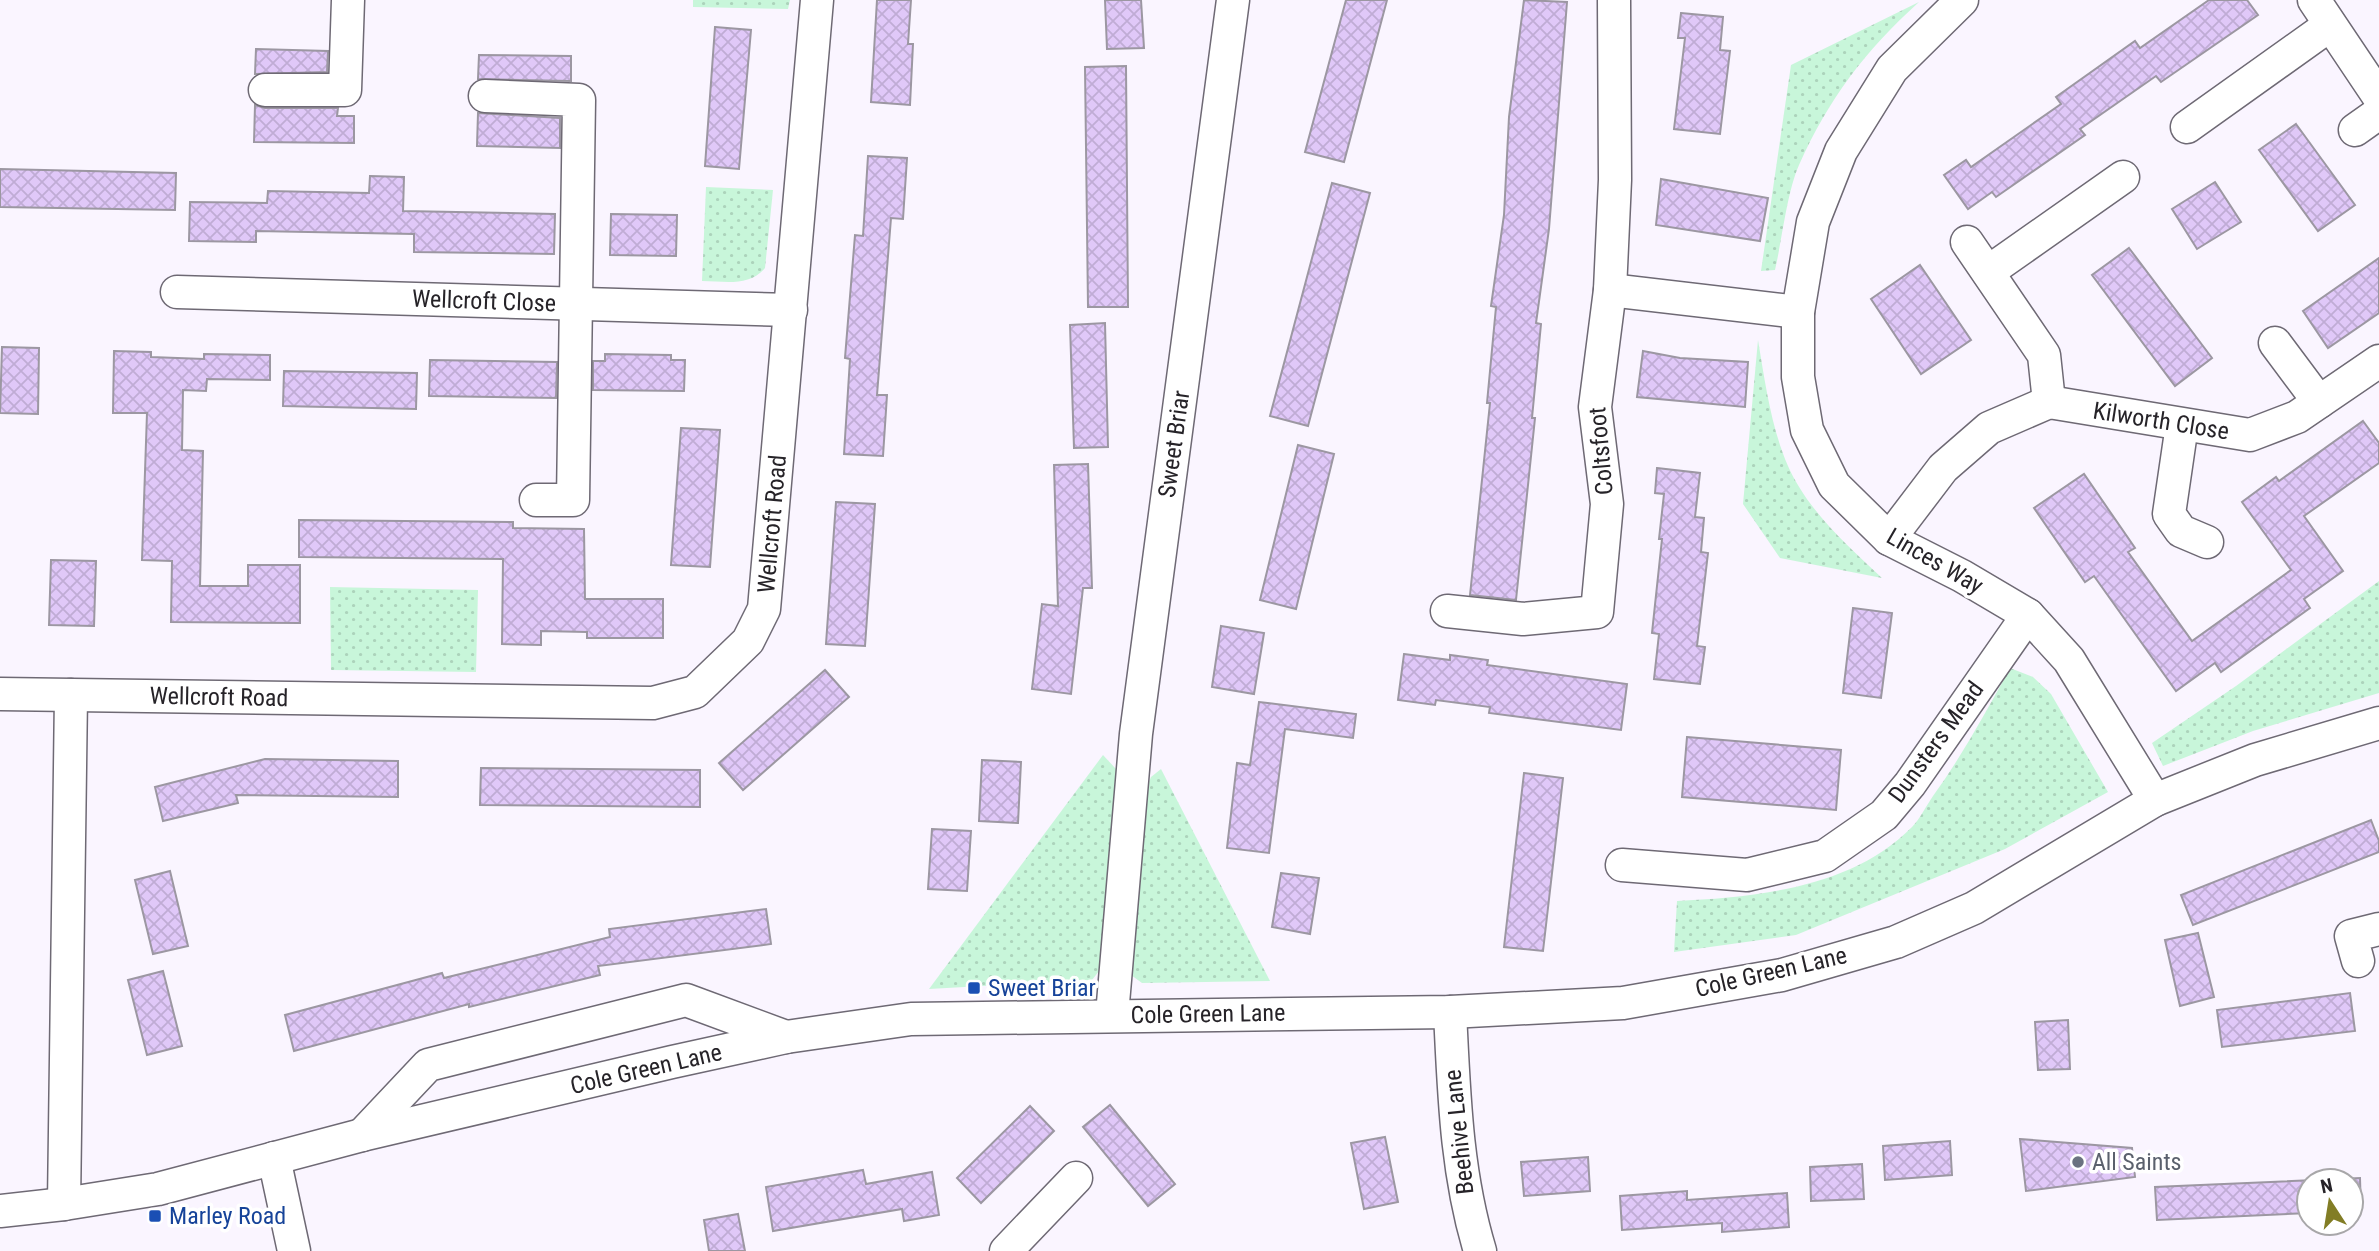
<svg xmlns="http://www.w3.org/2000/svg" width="2379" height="1251" font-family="'Roboto Condensed',sans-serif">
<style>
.grass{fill:url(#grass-dots)}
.building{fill:url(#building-cross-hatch);stroke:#9c97a2;stroke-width:2}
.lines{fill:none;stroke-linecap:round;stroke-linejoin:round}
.minor-casing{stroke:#6e6974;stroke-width:35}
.minor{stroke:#fff;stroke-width:32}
.transit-dot{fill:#1a4fb4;stroke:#fff;stroke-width:2.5}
.worship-dot{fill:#6b7280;stroke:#fff;stroke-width:2.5}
.labels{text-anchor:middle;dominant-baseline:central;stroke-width:7;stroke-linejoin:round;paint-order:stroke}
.street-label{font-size:24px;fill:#262328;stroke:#fff}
.transit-label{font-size:24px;fill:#164399;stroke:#fff;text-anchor:start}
.worship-label{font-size:24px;fill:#5b616d;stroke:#fff;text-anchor:start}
</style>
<defs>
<pattern id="grass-dots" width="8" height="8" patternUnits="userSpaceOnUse" patternTransform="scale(1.75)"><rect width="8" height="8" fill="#c8f6da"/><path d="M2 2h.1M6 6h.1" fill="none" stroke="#acd3bb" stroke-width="1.8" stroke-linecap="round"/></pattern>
<pattern id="building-cross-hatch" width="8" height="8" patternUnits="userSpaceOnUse" patternTransform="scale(1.75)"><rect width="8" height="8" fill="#e0c8f8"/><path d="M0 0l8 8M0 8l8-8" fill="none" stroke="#c0acd5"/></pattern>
</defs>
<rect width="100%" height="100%" fill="#faf5ff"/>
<g class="grass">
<path d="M693,0H790L788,9L693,7Z"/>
<path d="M1919,2C1865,51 1829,98 1799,165C1787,192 1782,240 1775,270L1761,271L1791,65Z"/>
<path d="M706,187L773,190L765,268C749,287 725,281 702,281Z"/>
<path d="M1758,340C1765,382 1771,427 1788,466C1808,511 1847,545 1882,578L1780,558L1743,504Z"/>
<path d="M2379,581V693L2253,731L2163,766L2152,743L2236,686Z"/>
<path d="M330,587L478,590L476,672L331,670Z"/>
<path d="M2010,668L2033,677L2051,694L2108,792L2005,849L1796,935L1674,952L1677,901C1757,897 1852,888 1912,827C1920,819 1926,806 1933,796C1962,756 1986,712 2010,668Z"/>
<path d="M1103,755L1116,769L1118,785L1103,966L1092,980L929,989Z"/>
<path d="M1161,769L1270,981L1142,983L1131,975L1146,789L1151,777Z"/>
</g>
<g class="building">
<path d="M877,0H911L908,44H913L910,105L871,102Z"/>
<path d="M1105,0H1141L1144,48L1107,49Z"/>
<path d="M1346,0H1387L1344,162L1305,152Z"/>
<path d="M1524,0L1567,2L1549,229L1536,323L1541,324L1532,418H1535L1516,600L1470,595L1490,403H1487L1496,307L1491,306L1504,215L1509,117Z"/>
<path d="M2209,0H2247L2258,15L2161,82L2156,76L2080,129L2085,135L1996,197L1992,192L1968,209L1944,175L1966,160L1971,167L2061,104L2056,97L2135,41L2140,48Z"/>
<path d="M1681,13L1723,17L1720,50L1730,51L1720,134L1674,129L1685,38H1678Z"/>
<path d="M715,27L751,30L739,169L705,166Z"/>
<path d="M256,49L328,51L327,72L255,74Z"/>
<path d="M479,55L571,56V81L478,79Z"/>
<path d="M1126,66L1128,307H1088L1085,67Z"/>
<path d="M255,105L265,108H338L337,116H354V143L254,142Z"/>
<path d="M478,113L560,118V148L477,146Z"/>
<path d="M2296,124L2355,205L2318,231L2259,150Z"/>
<path d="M868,156L907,158L903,219L891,218L877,395H887L883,456L844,454L850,359L845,358L855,235L863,236Z"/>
<path d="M0,169L176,173L175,210L0,207Z"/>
<path d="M370,176L404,177L403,211L555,214L554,254L414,252V234L256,231V242L189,241L190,202L267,203L268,191L369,193Z"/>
<path d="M1661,179L1768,198L1760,241L1656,225Z"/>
<path d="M2215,182L2241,222L2197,249L2172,209Z"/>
<path d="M1332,183L1370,193L1308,426L1270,416Z"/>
<path d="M611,214L677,215L676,256L610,255Z"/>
<path d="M2129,248L2212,358L2175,386L2092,275Z"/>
<path d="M2379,258V313L2328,348L2303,311Z"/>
<path d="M1920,265L1971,340L1921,374L1871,299Z"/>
<path d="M1105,323L1108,447L1074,448L1070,325Z"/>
<path d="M2,347L39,348L38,414L0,413Z"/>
<path d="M114,351L151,352V357L204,359V354L270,355V380L207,379L206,391L183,390L182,450L203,451L200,586H248V565H300V623L171,622L172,561L142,560L147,413H113Z"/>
<path d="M1643,351L1680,358L1748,362L1745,407L1637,397Z"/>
<path d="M605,354L671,355V360H685L684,391L593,390V361H605Z"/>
<path d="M430,360L557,362L556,398L429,396Z"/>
<path d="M284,371L417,373L416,409L283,406Z"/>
<path d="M2363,421L2379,443V463L2304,516L2343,571L2304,599L2310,608L2221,672L2215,663L2176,691L2094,576L2085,582L2034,508L2084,474L2135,548L2128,552L2192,641L2291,570L2242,502L2276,477L2279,481Z"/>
<path d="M681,428L720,430L710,567L671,565Z"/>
<path d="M1298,445L1334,454L1296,609L1260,600Z"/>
<path d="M1088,464L1092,588H1083L1071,694L1032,689L1042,604L1058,606L1054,465Z"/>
<path d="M1657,468L1700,473L1695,517L1704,518L1701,552L1708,553L1697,646L1705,647L1700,684L1654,679L1659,634L1652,633L1662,539H1659L1664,494L1655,493Z"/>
<path d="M836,502L875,504L865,646L826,644Z"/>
<path d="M299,520L513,522V528L584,529L585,599H663V638H587V632L541,631V645L502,644L503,559L299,557Z"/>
<path d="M51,560L96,561L94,626L49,625Z"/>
<path d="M1853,608L1892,613L1881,698L1843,693Z"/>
<path d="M1221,626L1264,633L1254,694L1212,687Z"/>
<path d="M1404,654L1450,660V655L1488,660L1487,665L1627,684L1621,730L1489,713L1490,707L1436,700L1435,705L1398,700Z"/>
<path d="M825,670L849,697L743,790L719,763Z"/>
<path d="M1259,702L1356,714L1353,738L1285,729L1269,853L1227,848L1237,763L1250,765Z"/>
<path d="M1687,737L1841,750L1836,810L1682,797Z"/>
<path d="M265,759L398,761V797L236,795L238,803L163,821L155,787Z"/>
<path d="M982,760L1021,762L1018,823L979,821Z"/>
<path d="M481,768L700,770V807L480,805Z"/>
<path d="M1524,773L1563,778L1543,951L1504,947Z"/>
<path d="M2371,820L2379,841V852L2193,925L2181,895Z"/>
<path d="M932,829L971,831L967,891L928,889Z"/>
<path d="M170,871L188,946L153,954L135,880Z"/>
<path d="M1281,873L1319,878L1310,934L1272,927Z"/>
<path d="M766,909L771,944L598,966L600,975L469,1007V1004L294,1051L285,1015L442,973L444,978L610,937L609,929Z"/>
<path d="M2198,933L2214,997L2180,1006L2165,940Z"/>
<path d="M163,971L182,1046L147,1055L128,980Z"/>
<path d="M2350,993L2355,1031L2222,1047L2217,1010Z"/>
<path d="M2068,1020L2070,1069L2038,1070L2035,1022Z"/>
<path d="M1110,1105L1175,1184L1148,1206L1083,1127Z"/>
<path d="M1030,1106L1054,1131L981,1203L957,1178Z"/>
<path d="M1385,1137L1398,1202L1364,1209L1351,1143Z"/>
<path d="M2020,1139L2132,1148L2135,1177L2026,1191Z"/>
<path d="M1950,1141L1952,1175L1885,1180L1883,1146Z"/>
<path d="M1588,1157L1590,1191L1524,1196L1521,1162Z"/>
<path d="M1862,1164L1864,1199L1811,1201L1810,1167Z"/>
<path d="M863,1170L866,1184L932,1172L939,1215L904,1221L902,1209L773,1231L766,1187Z"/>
<path d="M2360,1178L2361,1211L2351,1212V1181H2309V1213L2157,1220L2155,1187Z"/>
<path d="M1687,1191V1200L1787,1193L1789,1227L1722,1232V1223L1622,1230L1620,1196Z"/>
<path d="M738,1214L745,1251H709L704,1220Z"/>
</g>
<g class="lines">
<defs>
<g id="minor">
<path d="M1962,0L1892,69L1841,151L1813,222L1798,312V377L1807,430L1834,485L1889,539L1962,576L2028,615L2069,660L2155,800"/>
<path d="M2314,0L2379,97"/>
<path d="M265,90H345L348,0"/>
<path d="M485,96L579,100L573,500H536"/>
<path d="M2187,127L2330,25"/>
<path d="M2355,130L2379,113"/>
<path d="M1967,242L2044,355L2049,402"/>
<path d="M1988,272L2123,177"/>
<path d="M1610,290L1798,312"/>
<path d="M177,292L791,310"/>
<path d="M2275,343L2319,402"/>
<path d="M2182,425L2169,514L2181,531L2207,542"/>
<path d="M1889,539L1943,468L1989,428L2049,402L2250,435L2297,417L2379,361"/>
<path d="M1447,611L1523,619L1597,612L1607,504L1595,407L1610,290L1615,180L1614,1"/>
<path d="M0,694L653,703L695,692L748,641L764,609L817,0"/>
<path d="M1622,865L1747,875L1825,856L1884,815L1910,784L2028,615"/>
<path d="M2358,961L2351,936L2379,929"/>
<path d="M1450,1012C1454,1093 1456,1172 1480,1251"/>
<path d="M1112,1015L1136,734L1233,0"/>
<path d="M362,1135L428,1065L686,1000L786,1037"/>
<path d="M274,1158L294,1251"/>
<path d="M64,1204L71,695"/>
<path d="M0,1211L64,1204L158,1189L362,1135L672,1062L786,1037L911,1019L1450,1012L1623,1003L1782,975L1896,942L1974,908L2155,800L2255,760L2379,723"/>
<path d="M1006,1251L1076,1178"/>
</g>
</defs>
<use href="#minor" class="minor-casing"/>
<use href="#minor" class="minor"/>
</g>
<g class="transit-dot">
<rect x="967" y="981" width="14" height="14" rx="3.5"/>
<rect x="148" y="1209" width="14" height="14" rx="3.5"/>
</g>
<circle class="worship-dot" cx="2078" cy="1162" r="7"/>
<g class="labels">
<g class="street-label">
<text transform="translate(484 301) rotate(2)">Wellcroft Close</text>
<text transform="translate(2161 421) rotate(9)">Kilworth Close</text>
<text transform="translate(1174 444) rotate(-82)">Sweet Briar</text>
<text transform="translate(1601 451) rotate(-95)">Coltsfoot</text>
<text transform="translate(772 524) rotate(-85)">Wellcroft Road</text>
<text transform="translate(1935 561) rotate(30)">Linces Way</text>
<text transform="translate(219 697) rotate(1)">Wellcroft Road</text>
<text transform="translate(1936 742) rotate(-54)">Dunsters Mead</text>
<text transform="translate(1771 972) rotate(-13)">Cole Green Lane</text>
<text transform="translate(1208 1014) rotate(-1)">Cole Green Lane</text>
<text transform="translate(646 1069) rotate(-13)">Cole Green Lane</text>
<text transform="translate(1459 1132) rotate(-96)">Beehive Lane</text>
</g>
<g class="transit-label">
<text x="988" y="988">Sweet Briar</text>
<text x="169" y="1216">Marley Road</text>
</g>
<g class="worship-label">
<text x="2092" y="1162">All Saints</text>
</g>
</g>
<g transform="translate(2330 1202) rotate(348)"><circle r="33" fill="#ffffff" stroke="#a8a7a9" stroke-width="2"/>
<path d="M0-5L12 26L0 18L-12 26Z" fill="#827d25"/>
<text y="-10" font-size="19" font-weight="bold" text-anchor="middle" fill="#262328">N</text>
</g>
</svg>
